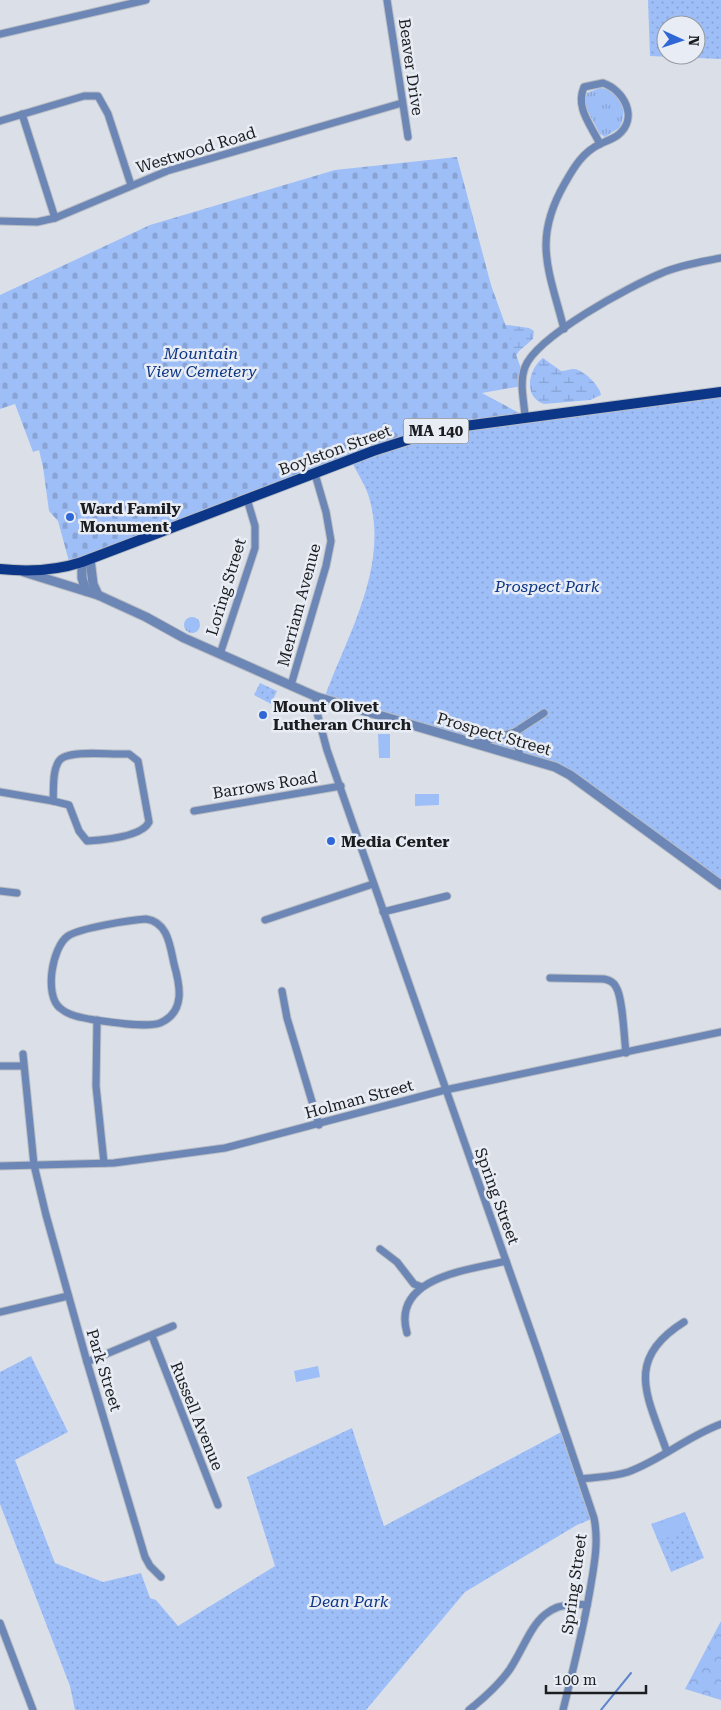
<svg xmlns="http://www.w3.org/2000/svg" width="721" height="1710" font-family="'Roboto Serif',serif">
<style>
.grass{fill:url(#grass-tufts)}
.forest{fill:url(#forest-crowns)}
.wetland{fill:url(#wetland-marsh)}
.cemetery{fill:url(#cemetery-stones)}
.park{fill:url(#park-dots);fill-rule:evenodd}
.pitch{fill:#9ebef8}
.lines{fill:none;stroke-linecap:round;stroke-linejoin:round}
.stream{stroke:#6186c9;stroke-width:2}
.minor-casing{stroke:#b9bdc4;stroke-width:9}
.tertiary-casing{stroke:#b9bdc4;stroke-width:11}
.primary-casing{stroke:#b9bdc4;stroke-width:12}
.minor{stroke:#6c86b5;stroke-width:7}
.tertiary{stroke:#6c86b5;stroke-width:9}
.primary{stroke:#0c3789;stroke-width:10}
.poi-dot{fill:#2f68d6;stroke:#e8edf5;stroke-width:2}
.labels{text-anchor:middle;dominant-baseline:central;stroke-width:5;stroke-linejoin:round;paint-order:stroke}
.shield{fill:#e8edf5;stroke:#595b60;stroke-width:1}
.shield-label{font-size:15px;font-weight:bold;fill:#1c1d20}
.street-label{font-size:16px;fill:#1c1d20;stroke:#e8edf5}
.park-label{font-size:16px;font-style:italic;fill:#0c3584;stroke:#e8edf5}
.poi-label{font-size:16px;font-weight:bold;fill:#1c1d20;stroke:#e8edf5;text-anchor:start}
</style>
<defs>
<pattern id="grass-tufts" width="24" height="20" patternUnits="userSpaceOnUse" patternTransform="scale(1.25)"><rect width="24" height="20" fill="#9ebef8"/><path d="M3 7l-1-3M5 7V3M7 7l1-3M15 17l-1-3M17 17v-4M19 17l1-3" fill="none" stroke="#88a3d4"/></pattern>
<pattern id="forest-crowns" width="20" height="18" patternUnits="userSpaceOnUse" patternTransform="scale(1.25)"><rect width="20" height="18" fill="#9ebef8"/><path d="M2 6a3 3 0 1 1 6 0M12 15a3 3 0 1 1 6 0" fill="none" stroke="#88a3d4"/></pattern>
<pattern id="wetland-marsh" width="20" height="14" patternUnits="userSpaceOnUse" patternTransform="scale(1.25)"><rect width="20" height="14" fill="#9ebef8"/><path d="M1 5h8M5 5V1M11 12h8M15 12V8" fill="none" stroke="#88a3d4"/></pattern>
<pattern id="cemetery-stones" width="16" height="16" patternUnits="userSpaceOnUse" patternTransform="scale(1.25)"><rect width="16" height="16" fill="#9ebef8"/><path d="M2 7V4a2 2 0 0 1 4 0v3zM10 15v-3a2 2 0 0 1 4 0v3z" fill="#88a3d4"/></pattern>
<pattern id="park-dots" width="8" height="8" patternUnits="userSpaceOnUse" patternTransform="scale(1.25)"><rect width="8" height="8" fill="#9ebef8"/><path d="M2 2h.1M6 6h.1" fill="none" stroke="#88a3d4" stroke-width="1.8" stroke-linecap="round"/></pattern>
</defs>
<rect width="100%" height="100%" fill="#dbe0e8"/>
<g class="grass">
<path d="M600,88C621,89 629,111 619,128L605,137L600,134L584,104L587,93Z"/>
<circle cx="192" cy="625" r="8"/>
</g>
<path class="forest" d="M721,1621V1700L685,1689Z"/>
<g class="wetland">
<path d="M500,324L529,328L534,331L533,339L519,351L514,359Z"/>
<path d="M543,358L561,371C566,371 570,369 574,369C584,370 600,386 601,395L590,400L544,404C523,397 528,369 543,358Z"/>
</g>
<path class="cemetery" d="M457,157L491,285L523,374L522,386L482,393L525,416L442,429L70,565L58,521L49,511L43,467L39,450L33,452L15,404L0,409V295L150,225L335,170Z"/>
<g class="park">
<path d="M648,0H721V59L650,56ZM666,25H696V55H666Z"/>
<path d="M721,392V885L570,775L324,699C347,635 391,565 368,494C364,483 356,471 351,460L417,437Z"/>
<path d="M260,683L277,691L271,704L254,695Z"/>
<path d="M31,1356L68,1432L15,1460L55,1563L103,1582L141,1573L150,1598L156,1600L178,1626L275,1566L247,1477L352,1428L384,1526L565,1430L594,1518L577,1525L465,1592L366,1710H75L70,1686L0,1504V1372Z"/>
<path d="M685,1512L704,1558L671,1572L651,1524Z"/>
</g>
<g class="pitch">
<path d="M378,734H390V758H379Z"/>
<path d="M415,794H439V805L415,806Z"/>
<path d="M318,1366L320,1377L296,1382L294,1371Z"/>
<path d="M682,1515L688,1529L659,1541L653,1526Z"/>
</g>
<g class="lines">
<path class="stream" d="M601,1710L631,1673"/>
<defs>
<g id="minor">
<path d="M387,0L408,137"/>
<path d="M0,34L146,0"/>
<path d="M603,83C624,90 639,118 618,135C613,139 606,141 600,144C591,125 575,108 584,87Z"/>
<path d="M22,114L55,218"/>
<path d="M0,121L84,96H98L108,114L131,185"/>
<path d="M0,221L37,222L55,218L167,171L402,103"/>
<path d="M564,329C549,270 532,240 565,183C574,167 583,152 600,144"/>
<path d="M525,416C524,400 519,383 525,367C537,336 630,286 662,273C680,265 701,262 721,258"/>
<path d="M220,654L255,548V526L247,499"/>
<path d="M291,685L326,566L331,541L326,512L315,474"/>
<path d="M317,697L315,705L327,750L539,1355L594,1518C599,1542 594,1566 590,1590C583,1631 573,1670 563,1710"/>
<path d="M515,732L520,756"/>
<path d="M475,744L515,732L544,713"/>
<path d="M117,754H129L138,761L149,822C142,837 103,840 87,841L79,831L69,805L53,801C54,789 52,771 59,761C66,750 104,754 117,754Z"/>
<path d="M0,792L53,801"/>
<path d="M194,811L341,786"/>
<path d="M0,891L17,893"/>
<path d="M383,912L447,896"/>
<path d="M146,919C168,922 170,946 174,964C180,985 186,1012 160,1023C146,1028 110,1022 95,1020C83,1018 69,1016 60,1008C44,995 52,947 68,936C80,928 130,920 146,919Z"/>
<path d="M265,920L373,884"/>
<path d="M550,978L604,979C609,980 614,982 616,987C623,998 624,1038 626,1053"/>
<path d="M282,991L287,1018L319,1125"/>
<path d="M97,1020L96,1086L104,1163"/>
<path d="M23,1054L34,1165L46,1215L87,1362L145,1557L150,1566L161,1577"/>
<path d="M0,1066H23"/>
<path d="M0,1166L114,1163L225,1148L445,1090L721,1032"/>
<path d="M380,1249L397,1262L414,1284L422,1287"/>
<path d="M0,1312L68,1296"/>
<path d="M407,1333C391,1277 469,1270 506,1261"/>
<path d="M152,1336L218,1505"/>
<path d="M87,1362L173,1326"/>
<path d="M667,1452C648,1397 623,1360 684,1322"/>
<path d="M582,1479C597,1477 613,1477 628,1472C661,1460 688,1436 721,1424"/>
<path d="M0,1623L33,1710"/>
<path d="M469,1710C484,1698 499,1685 510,1669C532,1635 536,1599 587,1605"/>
</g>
<g id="tertiary">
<path d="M90,559L93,584L98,595"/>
<path d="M82,562V578L86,591"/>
<path d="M24,572L98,595L146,617L184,638L317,697L555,767L570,775L721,885"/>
</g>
<path id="primary" d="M0,569C28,572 55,571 82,562L373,451L442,429L721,392"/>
</defs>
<use href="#minor" class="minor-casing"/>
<use href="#tertiary" class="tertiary-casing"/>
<use href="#primary" class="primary-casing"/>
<use href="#minor" class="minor"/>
<use href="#tertiary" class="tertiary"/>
<use href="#primary" class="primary"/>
</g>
<g class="poi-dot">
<circle cx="70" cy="517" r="5"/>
<circle cx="263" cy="715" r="5"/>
<circle cx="331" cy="841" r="5"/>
</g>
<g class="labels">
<rect class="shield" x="403.5" y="418.5" width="65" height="25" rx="4"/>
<g class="shield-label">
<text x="436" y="431">MA 140</text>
</g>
<g class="street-label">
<text transform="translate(411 67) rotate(82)">Beaver Drive</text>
<text transform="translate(196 150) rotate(-17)">Westwood Road</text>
<text transform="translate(335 450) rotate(-20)">Boylston Street</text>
<text transform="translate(226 587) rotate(-73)">Loring Street</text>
<text transform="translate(299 605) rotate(-75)">Merriam Avenue</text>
<text transform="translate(494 734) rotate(16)">Prospect Street</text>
<text transform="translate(265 785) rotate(-9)">Barrows Road</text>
<text transform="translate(359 1099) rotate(-15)">Holman Street</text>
<text transform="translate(497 1196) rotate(70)">Spring Street</text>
<text transform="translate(104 1370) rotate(73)">Park Street</text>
<text transform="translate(197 1416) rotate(68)">Russell Avenue</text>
<text transform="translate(574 1584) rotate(-82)">Spring Street</text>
</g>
<g class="park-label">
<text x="201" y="353">Mountain<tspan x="201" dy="18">View Cemetery</tspan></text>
<text x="547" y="586">Prospect Park</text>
<text x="349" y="1601">Dean Park</text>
</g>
<g class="poi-label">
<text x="80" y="508">Ward Family<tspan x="80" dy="18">Monument</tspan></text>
<text x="273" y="706">Mount Olivet<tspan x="273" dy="18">Lutheran Church</tspan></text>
<text x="341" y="841">Media Center</text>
</g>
</g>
<g transform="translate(681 40) rotate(93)"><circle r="24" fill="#e8edf5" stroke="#969aa0"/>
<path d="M0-4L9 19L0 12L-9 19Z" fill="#2f68d6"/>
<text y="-8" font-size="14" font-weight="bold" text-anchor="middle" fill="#1c1d20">N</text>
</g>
<path d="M546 1685v8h100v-8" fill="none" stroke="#1c1d20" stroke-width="2.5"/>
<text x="554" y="1685" font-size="15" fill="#1c1d20" stroke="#e8edf5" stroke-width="4" paint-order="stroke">100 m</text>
</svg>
